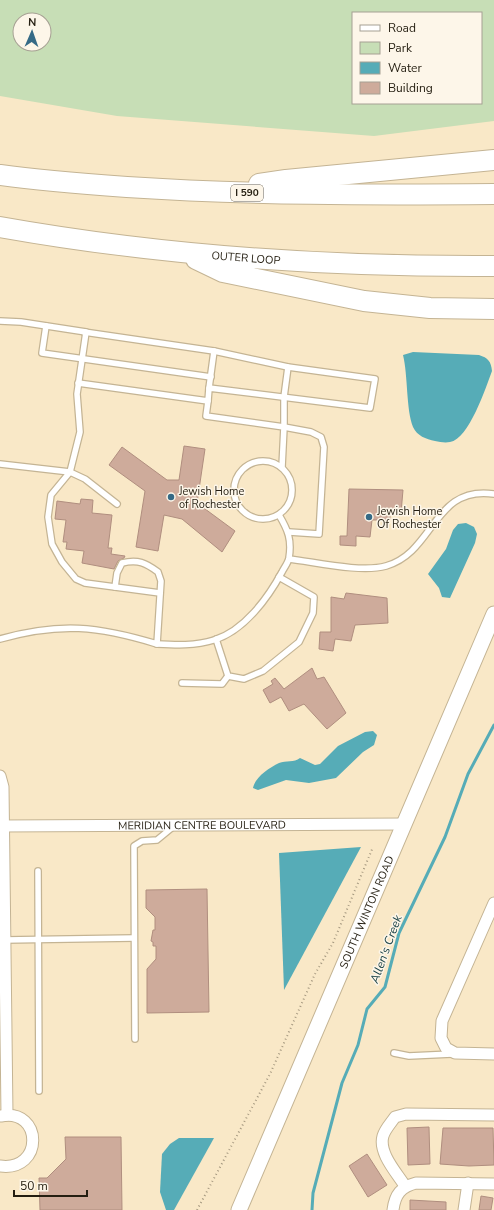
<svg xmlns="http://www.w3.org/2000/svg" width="494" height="1210" font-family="'Nunito Sans',sans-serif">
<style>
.green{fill:#c7deb6;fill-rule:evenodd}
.water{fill:#56acb7}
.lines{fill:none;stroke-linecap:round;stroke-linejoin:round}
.stream{stroke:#56acb7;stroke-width:3}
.building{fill:#ceab9b;stroke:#b08e7f}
.service-casing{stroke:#c4b494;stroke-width:8}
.minor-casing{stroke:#c4b494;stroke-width:13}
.secondary-casing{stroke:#c4b494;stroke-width:17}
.motorway-casing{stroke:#c4b494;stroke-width:22}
.path{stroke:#a69980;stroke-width:2;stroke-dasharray:1 3;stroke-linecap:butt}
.service{stroke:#fff;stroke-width:5.5}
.minor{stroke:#fff;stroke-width:11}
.secondary{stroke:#fff;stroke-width:15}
.motorway{stroke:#fff;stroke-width:20}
.poi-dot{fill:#356a86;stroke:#fdf6e9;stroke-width:1.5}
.labels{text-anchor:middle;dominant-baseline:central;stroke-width:3;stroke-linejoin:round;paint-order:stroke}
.shield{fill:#fdf6e9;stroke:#655f52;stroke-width:1}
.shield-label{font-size:10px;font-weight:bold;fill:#241e11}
.street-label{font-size:11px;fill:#241e11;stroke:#fdf6e9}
.poi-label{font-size:11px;fill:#241e11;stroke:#fdf6e9;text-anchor:start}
.water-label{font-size:12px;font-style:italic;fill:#163f44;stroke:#fdf6e9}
</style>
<rect width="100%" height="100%" fill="#f9e8c7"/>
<path class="green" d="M0,0H494V121L374,136L117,116L0,96ZM353,13H481V103H353ZM20,20H44V44H20Z"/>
<g class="water">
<path d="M413,352L479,355C488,358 491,361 492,371C486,387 469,439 450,442C445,443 440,442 435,441C426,439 417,436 413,427C406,410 408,375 403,355Z"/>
<path d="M466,523L474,527L477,534L475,543L450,598L442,597L439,588L428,574L446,549L453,530L458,524Z"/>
<path d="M373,731L377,735L374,745L363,752L336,778L309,783L286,780L258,790L253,788C255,777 269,768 279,763C286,760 294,763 300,758L315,765L320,764L338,746L365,732Z"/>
<path d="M361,847L284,990L279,853Z"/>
<path d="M179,1138H214L174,1210H166L160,1192L162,1154L170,1144Z"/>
</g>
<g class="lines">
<path class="stream" d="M312,1210L313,1193L342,1083L358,1045L367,1009L385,987L399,933L445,837L468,774L494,725"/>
</g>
<g class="building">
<path d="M184,446L205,449L197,503L235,531L222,552L182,519L164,515L158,551L136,547L145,491L109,465L122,447L167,480H179Z"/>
<path d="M349,489L403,490L401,513L390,512V520H372L370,537L356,536V546L340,545V536H347Z"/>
<path d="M81,499L93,500L92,513L112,515L108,548H112L111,554L125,556L124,558L118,561L114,569L82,563L84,551L66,549L67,542H63L66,520L55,519L57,501L80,504Z"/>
<path d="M346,593L387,598L388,623L355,625L351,641L335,639L333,651L319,649L320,632H331V597L344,599Z"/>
<path d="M312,668L317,679L324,677L346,713L327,729L304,704L289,711L281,697L270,703L263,690L273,684L271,681L275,678L284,689Z"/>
<path d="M207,889L209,1012L147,1013V969L156,959V946H153V942L151,941L153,930H155V917L146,908V890Z"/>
<path d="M429,1127L430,1164L408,1165L407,1128Z"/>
<path d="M443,1128H493L494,1165L469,1166L440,1164Z"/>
<path d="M65,1137H121L122,1210H40L39,1178H47L66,1159Z"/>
<path d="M367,1154L387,1185L368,1197L349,1166Z"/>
<path d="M481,1196L493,1198L491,1210H479Z"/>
<path d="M410,1200L446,1202V1210H410Z"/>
</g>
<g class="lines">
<defs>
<g id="service">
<path d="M0,321L21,322L86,332L77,394L80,432L70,472L51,495L48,517L52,544L62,562L76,579L85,583L160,593"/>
<path d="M46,326L42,353L211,377"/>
<path d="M288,367L284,397V427L311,432L321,437L324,447L319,534L289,532"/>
<path d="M78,383L208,401L209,388L370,408L375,379L288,367L214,351L84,332"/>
<path d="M209,388L214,351"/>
<path d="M208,401L206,416L284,427L282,467"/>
<circle cx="263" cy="490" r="29"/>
<path d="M0,464L70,472L85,479L117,504"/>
<path d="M289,559C315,562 361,573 386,566C435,552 433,485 494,494"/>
<path d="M0,639C60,622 98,626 157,644L161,581L158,572C146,563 138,559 122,563L117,573L115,587"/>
<path d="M216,639L228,676L244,679L263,671L299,642L313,613L314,597L279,577"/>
<path d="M157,644C176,645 195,646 214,640C244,631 268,598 282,572C284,568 288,563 289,558C292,540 288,530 279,515"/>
<path d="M182,683L222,684L228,676"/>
<path d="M38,871L39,1091"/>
<path d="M4,940L134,938"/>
<path d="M135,1039L134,846L142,841L157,840L174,826"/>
<path d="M394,1053L409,1056L452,1054"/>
</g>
<g id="minor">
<path d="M0,776L3,787L7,1115"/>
<path id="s1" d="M0,826L405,824"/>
<path d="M494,903L442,1021L441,1038L446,1048L455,1053L494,1054"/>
<path d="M0,1166C44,1172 43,1108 1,1116"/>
<path d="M405,1186C397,1173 378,1153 383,1136C385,1129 391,1123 395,1117L406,1114L494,1115"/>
<path d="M393,1210C395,1194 401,1187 416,1183L494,1184"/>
<path d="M464,1210L468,1183"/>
</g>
<g id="secondary">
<path id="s2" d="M239,1210L494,614"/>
</g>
<g id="motorway">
<path d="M0,175C42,181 84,184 127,187C249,195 371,195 494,194"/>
<path d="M259,184L286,180L494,160"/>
<path id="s3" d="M0,227C163,256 328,267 494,266"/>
<path d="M196,259L223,272L364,301L430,308L494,309"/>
</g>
</defs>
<use href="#service" class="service-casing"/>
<use href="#minor" class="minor-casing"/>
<use href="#secondary" class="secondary-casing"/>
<use href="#motorway" class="motorway-casing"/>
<path class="path" d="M197,1210L270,1074L315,974L333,943L373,847"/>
<use href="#service" class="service"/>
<use href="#minor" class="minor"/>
<use href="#secondary" class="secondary"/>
<use href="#motorway" class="motorway"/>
</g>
<g class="poi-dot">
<circle cx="171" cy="497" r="4"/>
<circle cx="369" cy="517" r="4"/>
</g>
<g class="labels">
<rect class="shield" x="231" y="185" width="32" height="16" rx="3"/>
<g class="shield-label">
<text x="247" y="193">I 590</text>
</g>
<g class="street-label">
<text stroke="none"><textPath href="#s3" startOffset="248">OUTER LOOP</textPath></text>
<text stroke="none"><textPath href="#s1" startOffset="202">MERIDIAN CENTRE BOULEVARD</textPath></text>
<text stroke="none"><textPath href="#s2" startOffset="324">SOUTH WINTON ROAD</textPath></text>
</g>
<g class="poi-label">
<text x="179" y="491">Jewish Home<tspan x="179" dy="13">of Rochester</tspan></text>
<text x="377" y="511">Jewish Home<tspan x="377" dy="13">Of Rochester</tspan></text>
</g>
<g class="water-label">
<text transform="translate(386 949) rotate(-70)">Allen's Creek</text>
</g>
</g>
<rect x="352" y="12" width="130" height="92" fill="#fdf6e9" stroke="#a6a093"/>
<rect x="360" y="25" width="20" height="6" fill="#ffffff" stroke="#a6a093"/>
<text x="388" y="32" font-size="12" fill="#241e11">Road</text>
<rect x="360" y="42" width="20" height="12" fill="#c7deb6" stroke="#a6a093"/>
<text x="388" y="52" font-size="12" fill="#241e11">Park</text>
<rect x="360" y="62" width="20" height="12" fill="#56acb7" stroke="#a6a093"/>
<text x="388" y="72" font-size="12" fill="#241e11">Water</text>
<rect x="360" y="82" width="20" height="12" fill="#ceab9b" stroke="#a6a093"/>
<text x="388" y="92" font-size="12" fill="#241e11">Building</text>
<g transform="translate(32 32) rotate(2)"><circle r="19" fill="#fdf6e9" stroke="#a6a093"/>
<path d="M0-3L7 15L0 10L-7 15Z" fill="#356a86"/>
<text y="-6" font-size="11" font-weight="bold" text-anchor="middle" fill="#241e11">N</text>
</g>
<path d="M14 1190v6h73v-6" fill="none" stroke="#241e11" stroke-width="2"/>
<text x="20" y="1190" font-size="12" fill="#241e11" stroke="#fdf6e9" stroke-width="3" paint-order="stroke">50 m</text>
</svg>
